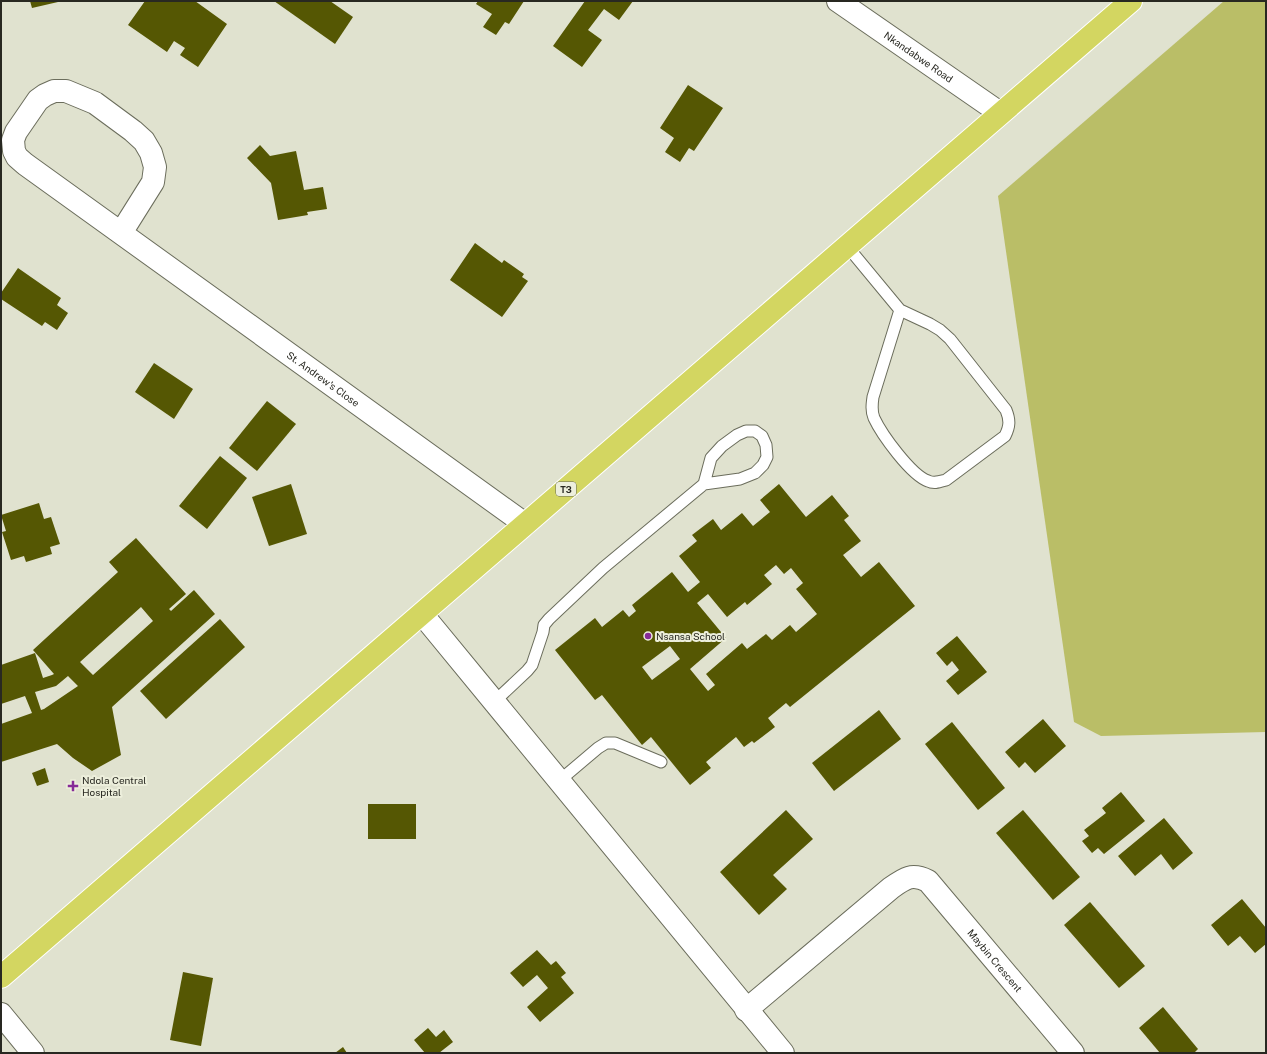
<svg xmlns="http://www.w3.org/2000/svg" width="1267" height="1054" font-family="'Public Sans',sans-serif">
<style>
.green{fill:#babe67}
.building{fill:#555703;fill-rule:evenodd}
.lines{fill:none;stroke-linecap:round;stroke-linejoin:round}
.lane-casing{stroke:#6b6d5c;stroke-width:13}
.street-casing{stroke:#6b6d5c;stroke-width:24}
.highway-casing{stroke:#fff;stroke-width:24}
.lane{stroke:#fff;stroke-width:11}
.street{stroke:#fff;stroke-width:22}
.highway{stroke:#d3d661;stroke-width:22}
.poi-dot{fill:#862b97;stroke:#edefdc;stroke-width:1.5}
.labels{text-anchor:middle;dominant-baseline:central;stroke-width:4;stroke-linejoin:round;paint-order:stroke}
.shield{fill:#edefdc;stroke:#636459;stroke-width:1}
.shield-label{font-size:9px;font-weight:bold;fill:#282821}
.street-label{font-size:10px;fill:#282821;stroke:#edefdc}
.poi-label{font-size:10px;fill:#282821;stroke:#edefdc;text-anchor:start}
</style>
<rect width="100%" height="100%" fill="#e0e2cf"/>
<path class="green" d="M1224,1H1266V732L1101,736L1074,722L998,196Z"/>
<g class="building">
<path d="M30,1H58V2L32,8Z"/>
<path d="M145,1H195L227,24L198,67L180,55L185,48L174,41L167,52L128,25Z"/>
<path d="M274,1H330L353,17L335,44Z"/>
<path d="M478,1H524L509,24L505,22L496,35L483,27L492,14L476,4Z"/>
<path d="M585,1H633L619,20L604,9L588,30L602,40L582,67L553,46Z"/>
<path d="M688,85L723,108L694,151L689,148L680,162L665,152L674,138L660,128Z"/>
<path d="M260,145L270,156L296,151L304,190L323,187L327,209L307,212L308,215L278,220L271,183L247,158Z"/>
<path d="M475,243L502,263L504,260L524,274L522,277L528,281L502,317L450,280Z"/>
<path d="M18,268L61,298L57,305L68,313L57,330L45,322L42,326L1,299V293Z"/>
<path d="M154,363L193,389L174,419L135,392Z"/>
<path d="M267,401L296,424L257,471L229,448Z"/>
<path d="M220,456L247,478L207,529L179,506Z"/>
<path d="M291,484L307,534L269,546L252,497Z"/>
<path d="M779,484L806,517L832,495L849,516L844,520L861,541L843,555L861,577L879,562L915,606L790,707L786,703L768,718L775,727L754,743L752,741L744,747L736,737L706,762L711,768L690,785L651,737L642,745L602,695L595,700L555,650L595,618L602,627L623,610L629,617L636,611L632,605L672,572L688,592L700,582L679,556L697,541L692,535L713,519L721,530L742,513L753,526L770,512L760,500ZM776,565L784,574L791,568L803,583L796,589L817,614L796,632L790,625L772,640L766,634L747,649L742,643L706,674L715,685L708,691L690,669L726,638L697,603L708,594L727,617L745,602L747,605L772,584L764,575ZM670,646L680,659L652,680L642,667Z"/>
<path d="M39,503L44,519L51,517L60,544L50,547L52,554L26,562L24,556L11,560L2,532L6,531L1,515Z"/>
<path d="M136,538L186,594L169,609L171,611L194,590L215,614L112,707L121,755L92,771L73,758L57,744L1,762V724L32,713L25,696L1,704V665L35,653L43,678L52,675L54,674L33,650L118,572L109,562ZM141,607L153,621L93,675L80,662ZM68,676L78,686L44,709L41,710L35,692L56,686Z"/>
<path d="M220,619L245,647L166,719L140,691Z"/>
<path d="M957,636L987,672L958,695L946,681L959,670L952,661L947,666L936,653Z"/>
<path d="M879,710L901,739L834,791L812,763Z"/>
<path d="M1043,719L1066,746L1035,773L1025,762L1019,768L1005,752Z"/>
<path d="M952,722L1005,788L978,810L925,744Z"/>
<path d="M45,768L49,782L37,786L32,773Z"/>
<path d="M1121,792L1145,821L1104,854L1098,848L1092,853L1082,841L1089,836L1084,830L1106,813L1102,808Z"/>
<rect x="368" y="804" width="48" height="35"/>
<path d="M786,810L813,839L773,875L787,889L759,915L720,872Z"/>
<path d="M1023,810L1080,877L1053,900L996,833Z"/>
<path d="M1164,818L1193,853L1173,870L1161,854L1135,876L1118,856Z"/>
<path d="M1242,899L1266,928V944L1255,953L1240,936L1228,946L1211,925Z"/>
<path d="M1090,902L1145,966L1119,988L1064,925Z"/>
<path d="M537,950L551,965L556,961L566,973L561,977L574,993L540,1022L527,1007L548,988L537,975L523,987L510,973Z"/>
<path d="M183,972L213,978L201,1046L170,1040Z"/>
<path d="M1163,1007L1198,1049L1194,1053H1160L1139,1028Z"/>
<path d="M428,1028L436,1037L444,1030L453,1042L439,1053H425L414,1040Z"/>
<path d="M343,1047L347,1053H335Z"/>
</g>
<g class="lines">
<defs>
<g id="lane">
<path d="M847,246L900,310L930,324L940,330L950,339L1006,410C1010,420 1010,426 1005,436L946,480C939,482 934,484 928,481C911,475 882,435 874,418C871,411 872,404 873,397L900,310"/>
<path d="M494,702L527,671L532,665L543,632L544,625L549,619L603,568L704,484L740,479L755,473L763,465L767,457L766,445L762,436L755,431H746L737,435L722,446L711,458L704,484"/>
<path d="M559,781L598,748L606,743H615L661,762"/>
</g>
<g id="street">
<path id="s1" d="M838,1L1000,113"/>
<path id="s2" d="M121,233L153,182L155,167L151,153L144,141L133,131L95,103L66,91H54L45,95L38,100L16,132L13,140L14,151L17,157L25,164L525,524"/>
<path d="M422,614L783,1053"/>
<path id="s3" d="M746,1010L891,888C905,878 912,873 928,881L1073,1053"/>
<path d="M1,1014L33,1053"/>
</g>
<path id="highway" d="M1,977L1131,1"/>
</defs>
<use href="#lane" class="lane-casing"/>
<use href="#street" class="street-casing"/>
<use href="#highway" class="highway-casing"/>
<use href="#lane" class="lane"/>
<use href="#street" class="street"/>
<use href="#highway" class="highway"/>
</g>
<g class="poi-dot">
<circle cx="648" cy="636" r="4"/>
<path d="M71 780h4v4h4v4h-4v4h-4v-4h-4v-4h4z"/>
</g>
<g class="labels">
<rect class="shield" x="556" y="482" width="20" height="14" rx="3"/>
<g class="shield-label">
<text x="566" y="489">T3</text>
</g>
<g class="street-label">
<text stroke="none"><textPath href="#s1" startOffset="98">Nkandabwe Road</textPath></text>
<text stroke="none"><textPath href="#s2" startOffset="671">St. Andrew's Close</textPath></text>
<text stroke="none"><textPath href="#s3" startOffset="334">Maybin Crescent</textPath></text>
</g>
<g class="poi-label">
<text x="656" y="636">Nsansa School</text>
<text x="82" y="780">Ndola Central<tspan x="82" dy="12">Hospital</tspan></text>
</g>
</g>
<rect width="1267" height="1054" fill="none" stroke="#282821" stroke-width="4"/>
</svg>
